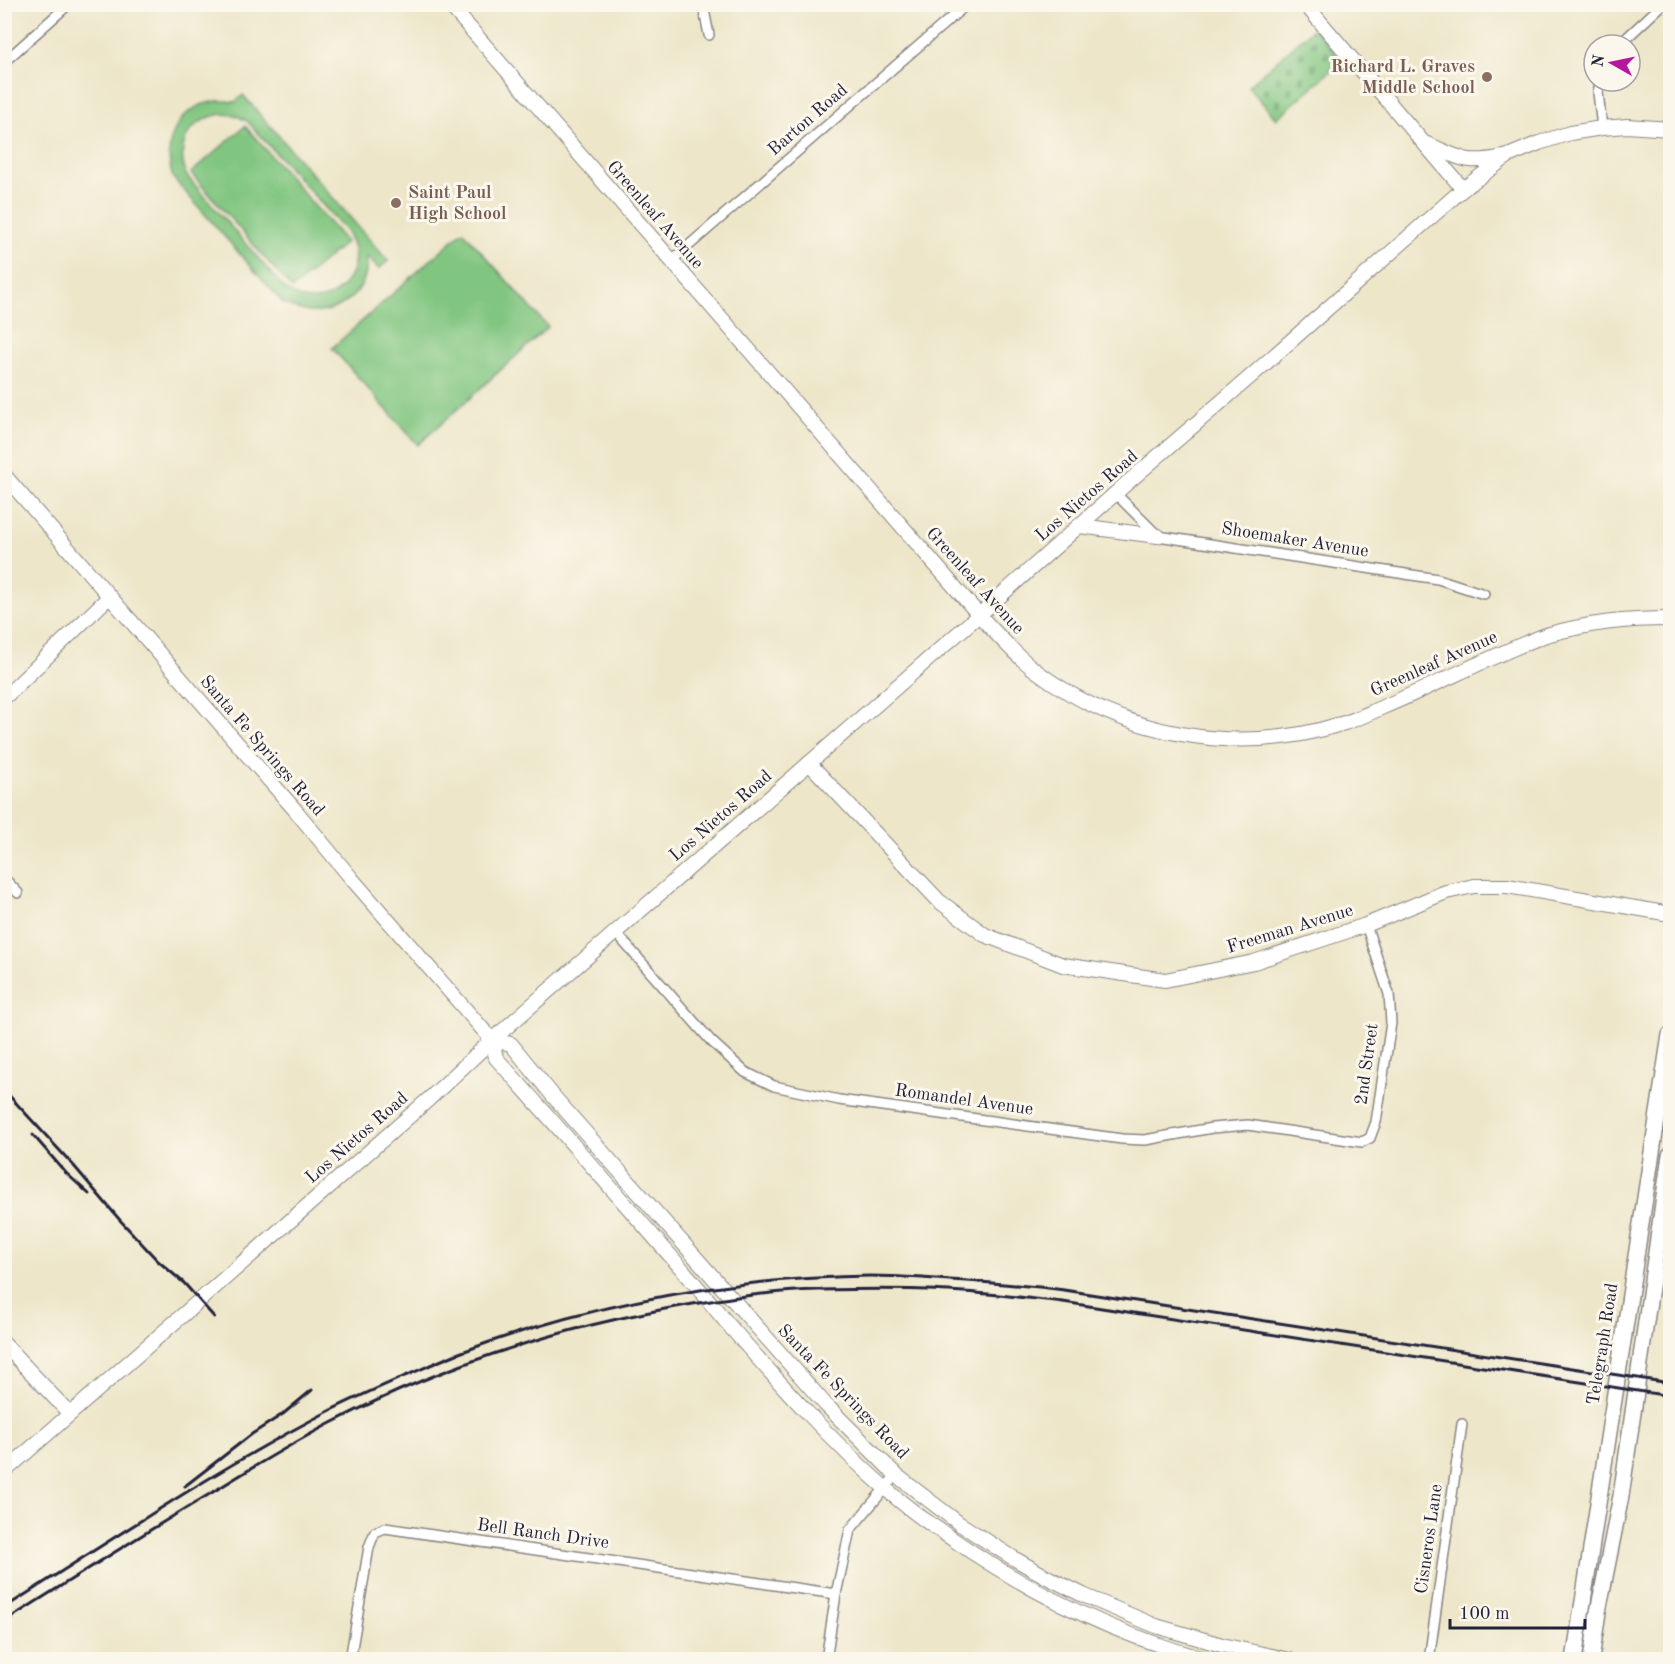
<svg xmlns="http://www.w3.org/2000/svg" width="1675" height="1664" font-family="'Old Standard TT',serif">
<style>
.cemetery{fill:url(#cemetery-stones);stroke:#52745e;stroke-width:1.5}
.garden{fill:#81c680;stroke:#52745e;stroke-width:1.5;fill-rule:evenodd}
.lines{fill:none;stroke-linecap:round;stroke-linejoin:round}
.street-casing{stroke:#888482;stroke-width:12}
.secondary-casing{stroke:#888482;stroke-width:16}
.primary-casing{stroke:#888482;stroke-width:18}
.street{stroke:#fff;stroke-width:9}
.secondary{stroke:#fff;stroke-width:14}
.primary{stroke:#fff;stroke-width:15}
.rail{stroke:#22223b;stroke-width:3}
.education-dot{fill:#8d6e63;stroke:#fbf7ec;stroke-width:2}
.labels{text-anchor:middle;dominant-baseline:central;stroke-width:6;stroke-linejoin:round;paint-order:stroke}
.education-label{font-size:18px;font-weight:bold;fill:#785e54;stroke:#fbf7ec;text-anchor:end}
.street-label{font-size:18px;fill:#22223b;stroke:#fbf7ec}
</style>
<defs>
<pattern id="cemetery-stones" width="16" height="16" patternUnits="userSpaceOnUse" patternTransform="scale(1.5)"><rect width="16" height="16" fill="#81c680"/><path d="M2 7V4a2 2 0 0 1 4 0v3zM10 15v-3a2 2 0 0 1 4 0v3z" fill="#69a06a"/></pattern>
</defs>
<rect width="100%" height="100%" fill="#fbf7ec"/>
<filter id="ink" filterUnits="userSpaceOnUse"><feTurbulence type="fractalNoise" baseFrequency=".0167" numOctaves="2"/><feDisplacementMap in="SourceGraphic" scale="12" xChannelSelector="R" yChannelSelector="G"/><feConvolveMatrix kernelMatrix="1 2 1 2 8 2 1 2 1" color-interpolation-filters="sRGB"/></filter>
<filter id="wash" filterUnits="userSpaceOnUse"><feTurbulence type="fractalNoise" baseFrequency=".008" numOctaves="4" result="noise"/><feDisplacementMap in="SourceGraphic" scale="24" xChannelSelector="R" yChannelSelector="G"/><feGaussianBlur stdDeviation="1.35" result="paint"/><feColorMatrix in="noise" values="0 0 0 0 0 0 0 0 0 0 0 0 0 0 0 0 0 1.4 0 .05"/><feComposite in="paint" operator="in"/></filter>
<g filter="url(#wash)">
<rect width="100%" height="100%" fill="#ede6c9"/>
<path class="cemetery" d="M1314,28L1342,61L1276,119L1248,86Z"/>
<g class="garden">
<path d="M243,95L388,261L379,269L367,257C367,263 367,270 365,276C358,299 334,314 310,312C300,311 292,307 283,303L173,178C162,142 176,107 217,101C223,100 229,102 235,102ZM221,114L235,115L247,121L347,232C349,236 352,241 353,245C361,273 338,302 310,300C300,299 292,294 284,288L186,175C176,143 188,121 221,114Z"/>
<path d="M245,126L346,242L292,289L191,173Z"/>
<path d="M463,231L548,327L418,445L332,348Z"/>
</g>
</g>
<g filter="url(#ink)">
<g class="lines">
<defs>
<g id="street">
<path d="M680,4L703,5"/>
<path d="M707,4L703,5L709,35"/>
<path d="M1619,45L1663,4"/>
<path d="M4,62L69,4"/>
<path d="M1601,81L1598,92L1602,128"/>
<path d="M671,261L967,4"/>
<path d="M1115,493L1158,536L1438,579L1484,594"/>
<path d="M4,878L18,893"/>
<path d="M615,932L711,1041L745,1072L774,1086L839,1100L1122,1139L1145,1140L1212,1128L1248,1125L1362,1142L1370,1138L1376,1122L1391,1023L1389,994L1366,925"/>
<path d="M350,1660L369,1547L375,1532L385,1528L836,1594"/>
<path d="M826,1660L836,1594L850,1530L896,1475"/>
<path d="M1429,1660L1462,1424"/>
</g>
<g id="secondary">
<path d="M449,4L979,615C997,634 1014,654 1035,670C1122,736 1237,757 1341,724C1356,720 1369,713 1383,707C1438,684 1491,656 1546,635C1590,623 1625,619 1670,619"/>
<path d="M1305,4L1463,189"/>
<path d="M1427,144C1461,158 1464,165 1503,157"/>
<path d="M4,475L296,811L352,879L492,1040L496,1058C561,1130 624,1203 688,1276C704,1294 718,1313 734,1331C782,1386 831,1441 886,1489C906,1507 928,1523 951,1538C1029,1592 1115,1635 1208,1660"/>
<path d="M1079,526L1158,536"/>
<path d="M4,698L109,597"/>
<path d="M809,763L939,901L985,935L1063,965L1165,980L1254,962L1366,925L1446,892L1474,886H1507L1670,914"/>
<path d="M492,1040L511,1044L554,1097L825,1404L896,1475L960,1524L1015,1559L1047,1577L1083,1595L1156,1626L1222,1645L1290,1660"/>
<path d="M4,1344L70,1414"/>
<path d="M4,1472L429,1099L492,1040L979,615L1127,483L1250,377L1463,189L1508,156L1539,143L1570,133L1602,128L1627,126L1670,129"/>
</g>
<g id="primary">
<path d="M1574,1660L1670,1035"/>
<path d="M1591,1660L1598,1612L1621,1496L1670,1155"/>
</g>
</defs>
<use href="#street" class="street-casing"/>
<use href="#secondary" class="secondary-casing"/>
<use href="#primary" class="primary-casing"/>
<use href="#street" class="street"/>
<use href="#secondary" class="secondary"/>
<use href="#primary" class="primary"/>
<g class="rail">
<path d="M4,1090L74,1166L119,1219L158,1261L184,1283L214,1317"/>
<path d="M33,1135L66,1173L89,1194"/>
<path d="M185,1486L252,1434L283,1414L312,1390"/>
<path d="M4,1608C110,1541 215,1470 327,1412C352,1399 378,1388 405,1376C424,1368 443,1359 462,1352C593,1303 731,1278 870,1276C887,1276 905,1277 922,1278C969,1281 1017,1284 1064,1290L1670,1383"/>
<path d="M4,1622C72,1579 139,1536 208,1495C248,1470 289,1445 331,1423C444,1364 568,1325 693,1304C734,1297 776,1291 818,1290C861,1289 906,1288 949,1291C987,1293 1025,1298 1063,1302L1670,1396"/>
</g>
</g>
</g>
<g class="education-dot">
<circle cx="1487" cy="77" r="6"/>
<circle cx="396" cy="203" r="6"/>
</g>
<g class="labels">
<g class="education-label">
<text x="1475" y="67">Richard L. Graves<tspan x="1475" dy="21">Middle School</tspan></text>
<text x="408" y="193" text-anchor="start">Saint Paul<tspan x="408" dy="21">High School</tspan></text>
</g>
<g class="street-label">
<text transform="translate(808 120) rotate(-41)">Barton Road</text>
<text transform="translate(655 215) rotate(49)">Greenleaf Avenue</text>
<text transform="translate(1087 496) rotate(-41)">Los Nietos Road</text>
<text transform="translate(1295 540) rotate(9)">Shoemaker Avenue</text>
<text transform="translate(975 581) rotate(48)">Greenleaf Avenue</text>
<text transform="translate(1434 664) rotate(-24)">Greenleaf Avenue</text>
<text transform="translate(262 746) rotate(49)">Santa Fe Springs Road</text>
<text transform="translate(721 816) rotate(-41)">Los Nietos Road</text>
<text transform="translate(1290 929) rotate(-17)">Freeman Avenue</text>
<text transform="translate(1367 1064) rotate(-82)">2nd Street</text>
<text transform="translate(964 1100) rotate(8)">Romandel Avenue</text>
<text transform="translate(357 1138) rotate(-41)">Los Nietos Road</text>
<text transform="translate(1603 1344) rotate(-81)">Telegraph Road</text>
<text transform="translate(843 1392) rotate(46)">Santa Fe Springs Road</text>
<text transform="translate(543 1534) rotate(8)">Bell Ranch Drive</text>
<text transform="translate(1429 1539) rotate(-82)">Cisneros Lane</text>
</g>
</g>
<rect width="1675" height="1664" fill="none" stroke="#fbf7ec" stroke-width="24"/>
<g transform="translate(1612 63) rotate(279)"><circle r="28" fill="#fbf7ec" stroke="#a4a2a5" stroke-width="1.5"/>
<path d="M0-4.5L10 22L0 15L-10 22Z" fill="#b5179e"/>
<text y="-9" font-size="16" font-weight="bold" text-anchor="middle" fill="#22223b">N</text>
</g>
<path d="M1450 1619v9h135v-9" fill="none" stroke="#22223b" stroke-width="3"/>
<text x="1459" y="1619" font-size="18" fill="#22223b" stroke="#fbf7ec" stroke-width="4.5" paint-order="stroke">100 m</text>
</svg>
